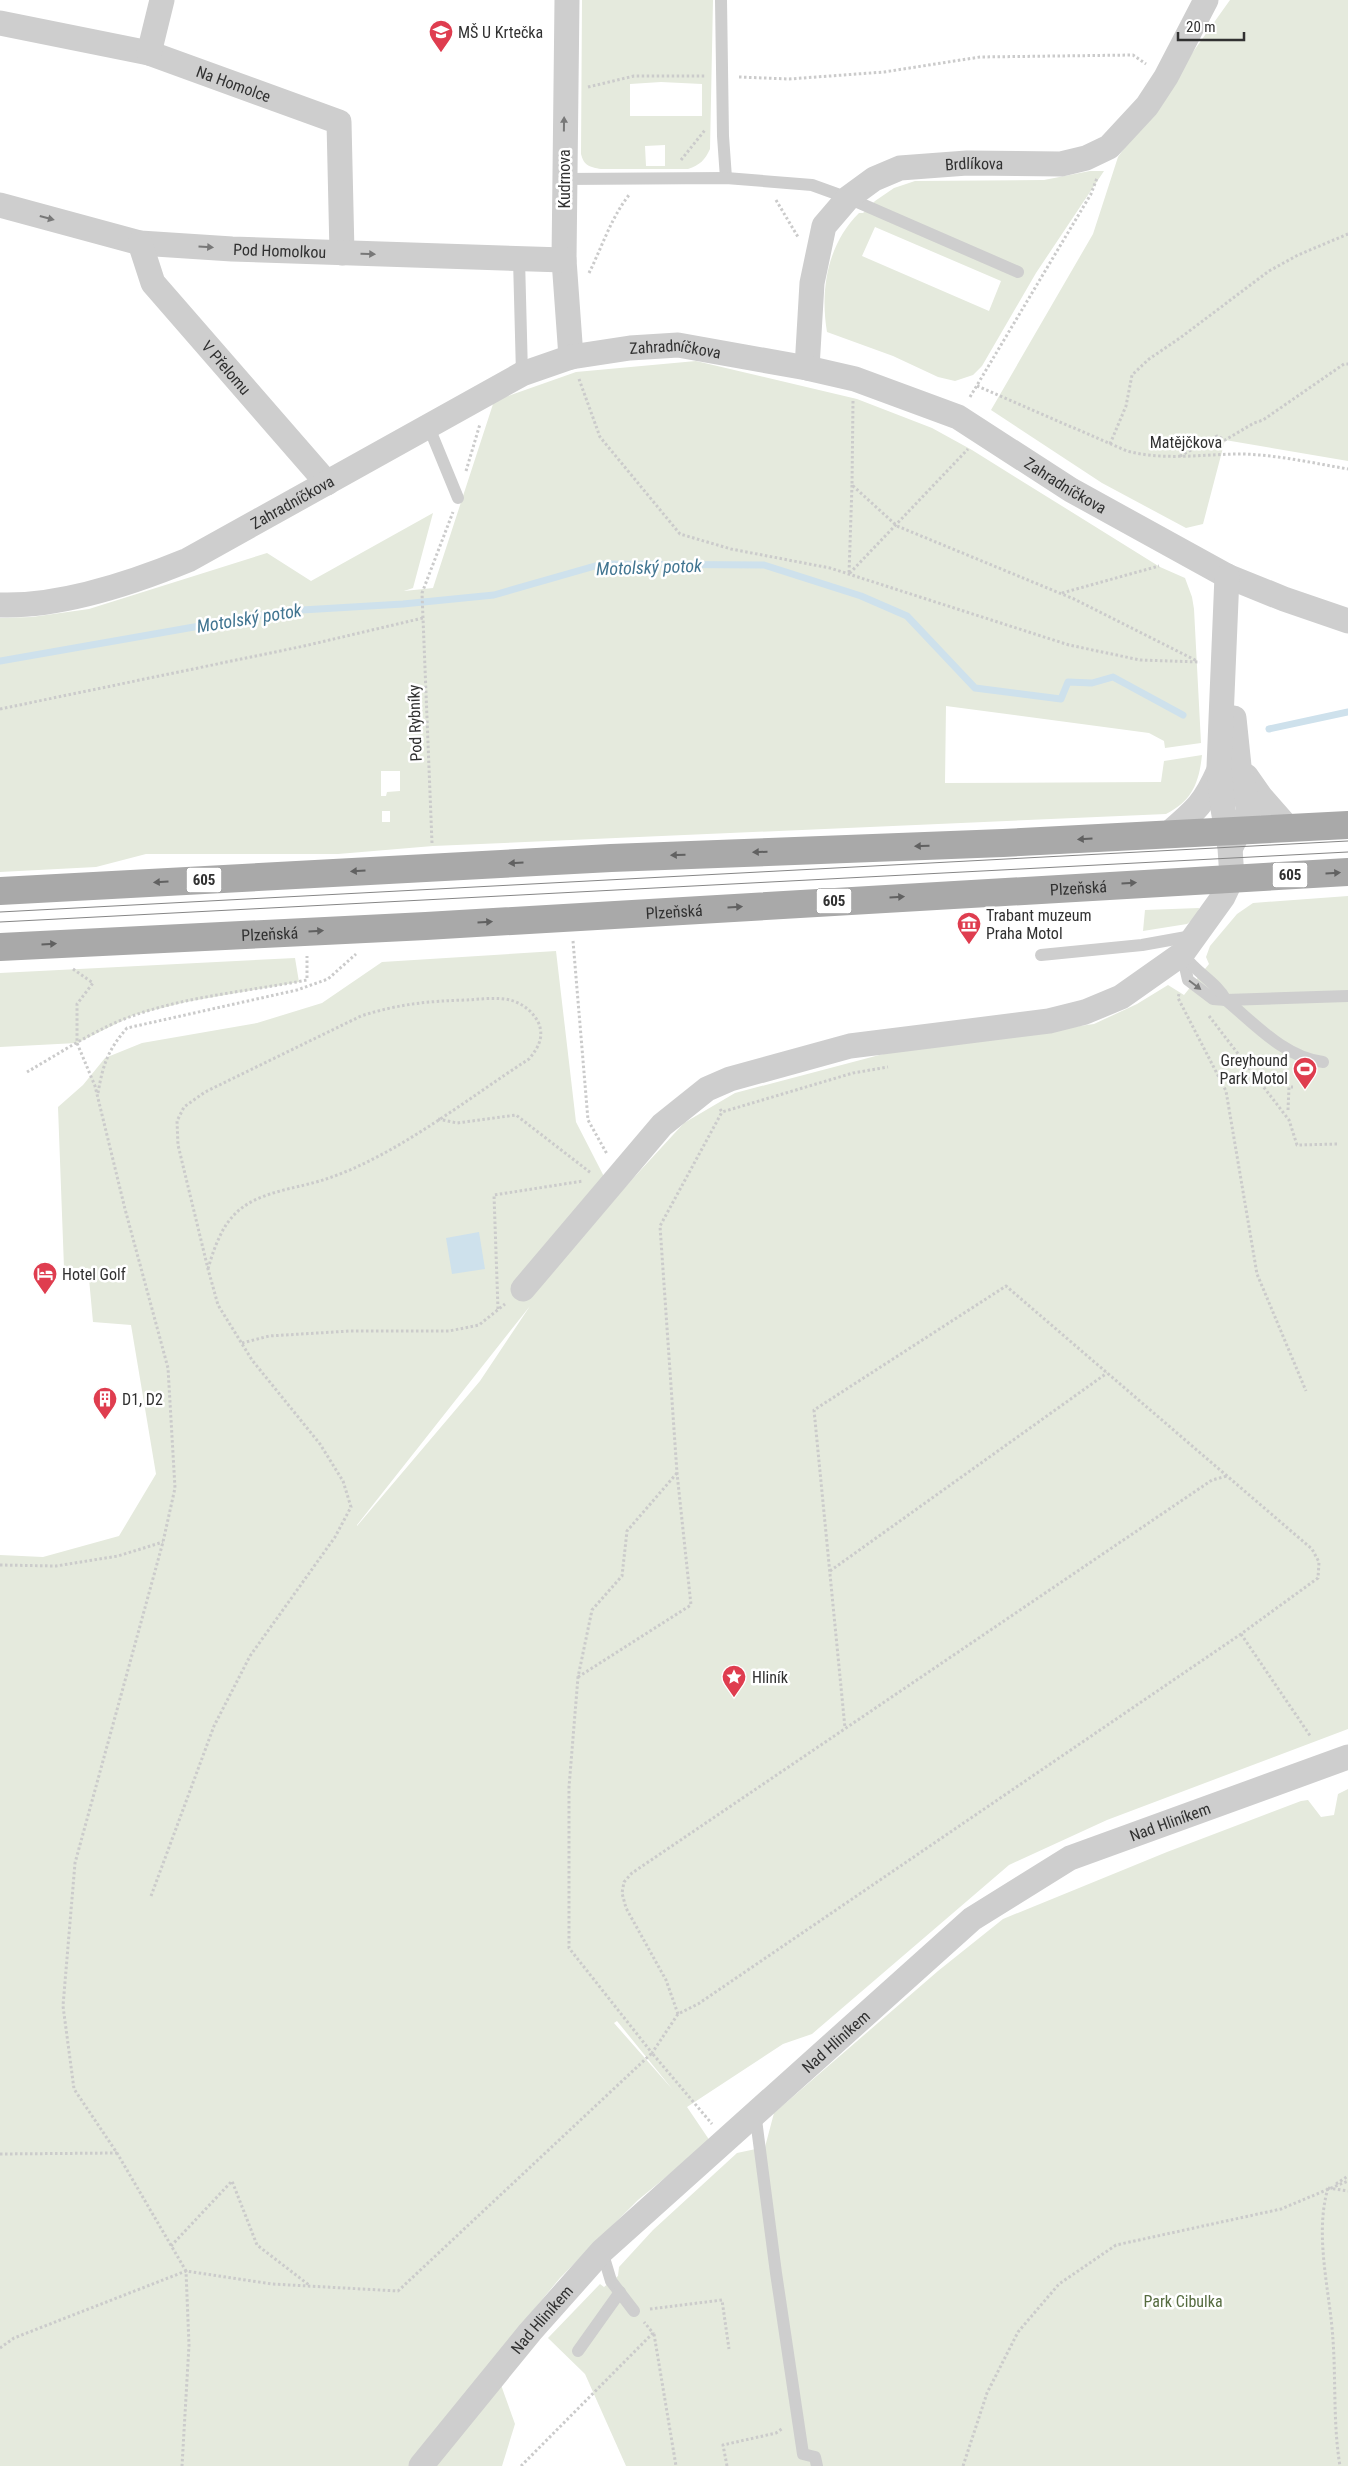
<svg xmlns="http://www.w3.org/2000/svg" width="1348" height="2466" font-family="'Roboto Condensed',sans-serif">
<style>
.green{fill:#e5eadd;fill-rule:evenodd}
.water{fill:#cee1ec}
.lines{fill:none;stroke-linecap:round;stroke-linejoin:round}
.stream{stroke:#cee1ec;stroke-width:7}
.path{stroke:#cbcbcb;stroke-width:3;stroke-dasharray:2.5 2.5;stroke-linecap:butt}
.service{stroke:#cecece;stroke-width:12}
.minor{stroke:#cecece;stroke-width:25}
.primary{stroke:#a9a9a9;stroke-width:28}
.tram{stroke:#868686;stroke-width:1}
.oneway{fill:#787878}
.oneway2{fill:#616161}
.labels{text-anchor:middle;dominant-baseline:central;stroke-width:5;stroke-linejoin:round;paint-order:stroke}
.shield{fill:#fff;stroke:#6f6f6f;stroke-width:1}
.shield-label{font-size:15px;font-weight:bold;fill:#313131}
.poi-label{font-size:16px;fill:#313131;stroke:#fff;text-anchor:start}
.street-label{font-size:16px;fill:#313131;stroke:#fff}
.park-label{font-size:16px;fill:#566c40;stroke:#fff}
.water-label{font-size:18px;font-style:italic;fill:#417591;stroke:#fff}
</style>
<rect width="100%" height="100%" fill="#fff"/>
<g class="green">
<path d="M582,0H713L710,149C705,160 700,165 688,169H601C590,167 584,166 581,154ZM661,82L702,84V116H630V84ZM665,145V166H646L645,146Z"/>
<path d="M1230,0H1348V461L1225,440L1203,524L1186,528L1102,483L991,410L1093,234L1118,157Z"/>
<path d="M1090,171H1104L1036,273L982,366L973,375L955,381L938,377L893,356L827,332C820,290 827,245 859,213H863L875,201L894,188L915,181L1044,180ZM875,227L1001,281L989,311L862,256Z"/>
<path d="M696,361L857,399L932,428L972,450L1160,567L1185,578L1192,597L1194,609L1201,743L1165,748L1164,741L1149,733L946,706L945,783L1161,782L1164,761L1202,755C1199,783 1192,801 1166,814L433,846L338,854H146L96,867L0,872V618L32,617L89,609L267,553L311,581L433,513L413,588L404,591L433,588L494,401L576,372ZM381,771H400V791L387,792L386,796H381ZM382,811H390V822H382Z"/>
<path d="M1348,896V1729L1107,1820L1009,1865L812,2034L783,2044L687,2107L710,2141L638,2200L560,2278L492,2360L515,2424L502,2466H0V1555L43,1557L119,1536L156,1474L131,1325L93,1322L88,1268H64L58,1107L83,1085L105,1058L142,1043L257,1023L322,1003L382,962L556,951L576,1122L615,1198L684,1123L735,1093L887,1053L1094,1024L1137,1004L1168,985L1184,995L1209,964L1206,957L1210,946L1237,914L1253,903ZM530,1306L480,1381L357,1526V1525ZM617,2021L673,2090L614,2023Z"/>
<path d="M1199,908L1198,915L1187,924L1143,931L1145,910Z"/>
<path d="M295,958L299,982L186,1002L134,1015L77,1043L0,1047V973Z"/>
<path d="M1348,1789V2466H626L585,2374L548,2338L600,2284L604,2287L618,2276L619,2267L653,2230L737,2153L765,2147L774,2113L938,1971L1003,1919L1167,1852L1301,1801L1308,1800L1321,1817L1334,1815L1338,1794Z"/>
</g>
<path class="water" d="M479,1232L485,1269L452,1274L446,1238Z"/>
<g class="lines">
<g class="stream">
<path d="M0,661L285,611L403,604L494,595L602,564L764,565L861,596L907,616L975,688L1061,699L1068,682L1092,683L1113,677L1183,715"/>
<path d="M1269,729L1348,712"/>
</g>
<g class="path">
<path d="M739,77L789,79L884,72L980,57L1133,55L1146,64"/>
<path d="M588,87L634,76H705"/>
<path d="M681,160L705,130"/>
<path d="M776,200L798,237"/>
<path d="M589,273C602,247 611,218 629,195"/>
<path d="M579,379L600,437L680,534L731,549L830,568L1069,645L1140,660L1200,662"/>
<path d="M977,386L1127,451C1165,461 1203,454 1242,454C1278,455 1313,463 1348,469"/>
<path d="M970,397L1091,194L1097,178"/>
<path d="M853,401L852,485L897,526L1074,599L1197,661"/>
<path d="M1110,444L1126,406L1132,375L1149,359L1180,338L1269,271L1298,255L1348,234"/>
<path d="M1180,456L1217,436L1225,440L1254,423L1263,420L1344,364H1348"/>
<path d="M466,471L480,424"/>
<path d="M852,485L849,574L968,449"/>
<path d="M1062,593L1159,566"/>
<path d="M0,709L304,646L423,618"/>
<path d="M432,843L422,593L453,512"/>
<path d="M573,941L588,1120L607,1154"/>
<path d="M73,969L93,983L77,1004V1043L95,1086L125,1209L168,1368L175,1488L163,1542L75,1863L63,2006L74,2089L117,2153L186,2271L272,2284L398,2291L652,2053L712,2124"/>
<path d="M1179,994L1178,998L1226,1091L1257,1274L1306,1391"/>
<path d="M1209,1016L1289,1120L1297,1145L1339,1144"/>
<path d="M27,1072C60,1053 99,1027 135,1015C189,996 250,991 307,980V956"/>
<path d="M98,1093C103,1064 108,1050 127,1028L297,990L328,979L356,954"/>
<path d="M720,1109L722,1112L853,1073L888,1067"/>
<path d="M1288,1110L1289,1087H1293"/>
<path d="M438,1119L457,1123L516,1115L591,1173"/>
<path d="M498,1309L494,1195L583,1181"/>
<path d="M242,1343L269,1336L350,1331H449L479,1325L505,1304"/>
<path d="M677,1473L627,1531L622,1576L592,1610L578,1677L569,1787V1948L652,2053L678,2014L698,2004L1241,1634L1318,1578L1319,1562L1312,1549L1006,1286L814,1410L845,1728"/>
<path d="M0,1565L56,1566L118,1556L163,1542"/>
<path d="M830,1571L1107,1373"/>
<path d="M1241,1634L1311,1737"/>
<path d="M578,1677L691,1605L677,1473L660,1226L722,1112"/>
<path d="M151,1896L214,1726L250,1656L335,1537L351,1507L343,1481L320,1444L252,1360L218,1305L208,1269L178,1145L177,1121L184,1107L205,1092L361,1016C398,1004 429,1001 467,1000C481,999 497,997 510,1000C522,1003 534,1012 539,1024C544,1038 538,1048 529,1059C467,1099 396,1156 326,1179C297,1189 256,1191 234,1215C221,1228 213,1251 208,1269"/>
<path d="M678,2014L666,1980L626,1908L622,1893L624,1882L632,1873L1212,1480L1227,1476"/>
<path d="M0,2154L117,2153"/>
<path d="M1336,2184L1348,2176"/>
<path d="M1328,2188C1314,2236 1330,2291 1333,2340C1336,2382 1333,2424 1340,2466"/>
<path d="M1328,2188L1348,2191"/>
<path d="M171,2246L232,2181L257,2245L309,2285"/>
<path d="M650,2309L722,2300L729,2349"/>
<path d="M654,2334L676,2466"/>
<path d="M0,2348L14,2338L186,2271L189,2345L182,2466"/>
<path d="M521,2466L653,2333L644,2322"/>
<path d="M727,2466L723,2445L776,2433L783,2428"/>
<path d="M963,2466L987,2393L1018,2332L1059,2284L1116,2245L1281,2209L1348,2181"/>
</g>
<g class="service">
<path d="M721,0L723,136L726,178"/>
<path d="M563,179L726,178L812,185L848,198L1018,272"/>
<path d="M519,259L522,374"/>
<path d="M428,425L458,498"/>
<path d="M1182,954L1188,980L1213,999L1226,1000L1348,996"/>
<path d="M1041,955L1142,945L1192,936"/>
<path d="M1185,957C1197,973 1217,983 1226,1000C1254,1023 1285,1058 1323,1062"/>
<path d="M755,2112L776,2273L803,2454L815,2457L817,2466"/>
<path d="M602,2251L611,2281L634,2311"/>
<path d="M578,2351L620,2292"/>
</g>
<g class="minor">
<path d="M567,0L564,260L571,357"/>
<path id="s1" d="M0,23L149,53L339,122L342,253"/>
<path d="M149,53L162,0"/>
<path id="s2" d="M0,205L140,243L232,249L564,260"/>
<path id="s3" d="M140,243L153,283L327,483"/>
<path id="s4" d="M807,368L812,283L824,226L848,198L874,179L900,168L967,163L1061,164L1086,158L1109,147L1147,106L1166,77L1206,0"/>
<path id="s5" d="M0,605C61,607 132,583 188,560L522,374L571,357L630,348L678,345L807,368L855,379L958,417L1071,490L1227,576L1284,599L1348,621"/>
<path d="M1246,776L1260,796L1288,828"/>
<path d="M1168,834C1196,810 1204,804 1219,770"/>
<path d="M1231,847L1249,811L1239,766L1234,718"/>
<path d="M523,1289L662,1125L707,1089L730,1079L850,1046L1049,1021L1085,1012L1121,997L1182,954L1223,897L1232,878L1230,848L1223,809L1219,767L1227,576"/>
<path id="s6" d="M421,2466L530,2332L602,2251L972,1919L1070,1858L1348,1757"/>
</g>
<g class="primary">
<path d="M0,891L611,858L1003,843L1348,825"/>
<path id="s7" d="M0,947L426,926L1348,872"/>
</g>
<g class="tram">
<path d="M0,912L1348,841"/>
<path d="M0,922L1348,852"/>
</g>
</g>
<defs><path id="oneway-solid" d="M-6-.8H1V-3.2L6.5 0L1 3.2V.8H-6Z" transform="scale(1.25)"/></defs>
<g class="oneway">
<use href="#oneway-solid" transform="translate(564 124) rotate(-89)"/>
<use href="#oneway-solid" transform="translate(47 218) rotate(15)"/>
<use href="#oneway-solid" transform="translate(206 247) rotate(4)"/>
<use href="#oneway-solid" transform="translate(368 254) rotate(2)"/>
<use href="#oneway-solid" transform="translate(1195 985) rotate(37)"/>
</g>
<g class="oneway2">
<use href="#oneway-solid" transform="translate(1085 839) rotate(177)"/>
<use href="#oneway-solid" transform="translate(922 846) rotate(178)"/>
<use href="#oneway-solid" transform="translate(760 852) rotate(178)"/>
<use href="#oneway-solid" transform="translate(678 855) rotate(178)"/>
<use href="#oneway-solid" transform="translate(516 863) rotate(177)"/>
<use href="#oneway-solid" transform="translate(358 871) rotate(177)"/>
<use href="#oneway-solid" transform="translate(1333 873) rotate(-3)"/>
<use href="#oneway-solid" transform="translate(161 882) rotate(177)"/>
<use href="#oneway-solid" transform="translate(1129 883) rotate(-3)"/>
<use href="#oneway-solid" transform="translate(897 897) rotate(-3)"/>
<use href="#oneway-solid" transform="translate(735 907) rotate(-3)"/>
<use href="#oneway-solid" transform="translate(485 922) rotate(-3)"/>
<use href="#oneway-solid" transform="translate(316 931) rotate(-3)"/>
<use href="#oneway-solid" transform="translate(49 944) rotate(-3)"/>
</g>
<defs>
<symbol id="school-pin" viewBox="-11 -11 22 30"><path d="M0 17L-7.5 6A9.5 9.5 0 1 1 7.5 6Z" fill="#df3d4f" stroke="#fff"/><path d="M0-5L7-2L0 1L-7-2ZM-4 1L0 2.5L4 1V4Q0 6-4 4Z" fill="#fff"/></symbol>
<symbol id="museum-pin" viewBox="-11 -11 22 30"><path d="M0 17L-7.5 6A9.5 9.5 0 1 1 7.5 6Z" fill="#df3d4f" stroke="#fff"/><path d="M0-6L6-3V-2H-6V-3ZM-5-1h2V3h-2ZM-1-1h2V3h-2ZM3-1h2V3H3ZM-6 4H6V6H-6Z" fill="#fff"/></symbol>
<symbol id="stadium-pin" viewBox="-11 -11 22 30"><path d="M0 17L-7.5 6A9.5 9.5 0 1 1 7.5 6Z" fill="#df3d4f" stroke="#fff"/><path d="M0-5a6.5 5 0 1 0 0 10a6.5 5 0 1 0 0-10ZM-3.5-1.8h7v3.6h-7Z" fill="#fff"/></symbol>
<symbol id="hotel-pin" viewBox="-11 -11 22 30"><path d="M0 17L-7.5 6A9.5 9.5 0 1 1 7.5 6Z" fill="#df3d4f" stroke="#fff"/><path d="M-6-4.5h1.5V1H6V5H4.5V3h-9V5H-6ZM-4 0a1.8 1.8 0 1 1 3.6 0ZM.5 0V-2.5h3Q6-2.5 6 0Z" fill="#fff"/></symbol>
<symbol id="building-pin" viewBox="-11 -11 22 30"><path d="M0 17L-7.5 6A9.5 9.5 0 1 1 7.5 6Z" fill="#df3d4f" stroke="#fff"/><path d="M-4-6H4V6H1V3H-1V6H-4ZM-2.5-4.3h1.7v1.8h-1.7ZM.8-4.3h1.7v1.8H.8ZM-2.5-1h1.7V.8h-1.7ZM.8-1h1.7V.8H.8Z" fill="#fff"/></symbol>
<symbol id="sight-pin" viewBox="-11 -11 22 30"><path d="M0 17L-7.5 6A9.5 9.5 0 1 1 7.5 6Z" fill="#df3d4f" stroke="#fff"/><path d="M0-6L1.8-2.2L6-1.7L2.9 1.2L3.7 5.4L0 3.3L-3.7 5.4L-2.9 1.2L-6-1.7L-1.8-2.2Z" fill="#fff"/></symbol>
</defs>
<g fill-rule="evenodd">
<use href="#school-pin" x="427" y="18" width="28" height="38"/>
<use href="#museum-pin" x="955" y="910" width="28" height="38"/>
<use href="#stadium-pin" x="1291" y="1055" width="28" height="38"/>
<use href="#hotel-pin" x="31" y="1260" width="28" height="38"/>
<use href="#building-pin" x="91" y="1385" width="28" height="38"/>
<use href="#sight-pin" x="720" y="1663" width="28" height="38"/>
</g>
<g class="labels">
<g class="shield">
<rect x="1272.5" y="862.5" width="35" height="25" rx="4"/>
<rect x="186.5" y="867.5" width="35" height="25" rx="4"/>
<rect x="816.5" y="888.5" width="35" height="25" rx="4"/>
</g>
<g class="shield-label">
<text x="1290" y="875">605</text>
<text x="204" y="880">605</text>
<text x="834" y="901">605</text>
</g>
<g class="poi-label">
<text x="458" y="32">MŠ U Krtečka</text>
<text x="986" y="915">Trabant muzeum<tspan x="986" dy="18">Praha Motol</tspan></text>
<text x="1288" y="1060" text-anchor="end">Greyhound<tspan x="1288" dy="18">Park Motol</tspan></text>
<text x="62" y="1274">Hotel Golf</text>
<text x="122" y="1399">D1, D2</text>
<text x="752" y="1677">Hliník</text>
</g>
<g class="street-label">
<text stroke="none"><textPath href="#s1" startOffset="242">Na Homolce</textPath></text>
<text stroke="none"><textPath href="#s4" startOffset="315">Brdlíkova</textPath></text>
<text transform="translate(564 179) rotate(-90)">Kudrnova</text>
<text stroke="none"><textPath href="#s2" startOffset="285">Pod Homolkou</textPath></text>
<text stroke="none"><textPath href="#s5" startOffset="734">Zahradníčkova</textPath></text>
<text stroke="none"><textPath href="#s3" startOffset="154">V Přelomu</textPath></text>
<text x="1186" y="442">Matějčkova</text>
<text stroke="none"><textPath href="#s5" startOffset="1154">Zahradníčkova</textPath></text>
<text stroke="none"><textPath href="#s5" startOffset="314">Zahradníčkova</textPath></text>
<text transform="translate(415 723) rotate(-92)">Pod Rybníky</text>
<text stroke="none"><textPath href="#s7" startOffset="1080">Plzeňská</textPath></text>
<text stroke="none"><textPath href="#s7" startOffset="675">Plzeňská</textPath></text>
<text stroke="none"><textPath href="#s7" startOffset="270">Plzeňská</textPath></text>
<text stroke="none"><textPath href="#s6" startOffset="1000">Nad Hliníkem</textPath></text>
<text stroke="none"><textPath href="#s6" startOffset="595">Nad Hliníkem</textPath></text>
<text stroke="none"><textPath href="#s6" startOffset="190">Nad Hliníkem</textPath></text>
</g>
<g class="park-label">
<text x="1183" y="2301">Park Cibulka</text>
</g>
<g class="water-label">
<text transform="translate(649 567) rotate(-2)">Motolský potok</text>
<text transform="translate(249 618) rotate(-9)">Motolský potok</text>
</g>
</g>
<path d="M1178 32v8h66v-8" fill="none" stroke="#313131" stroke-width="2.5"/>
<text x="1186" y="32" font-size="15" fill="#313131" stroke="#ffffff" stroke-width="4" paint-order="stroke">20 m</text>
</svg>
